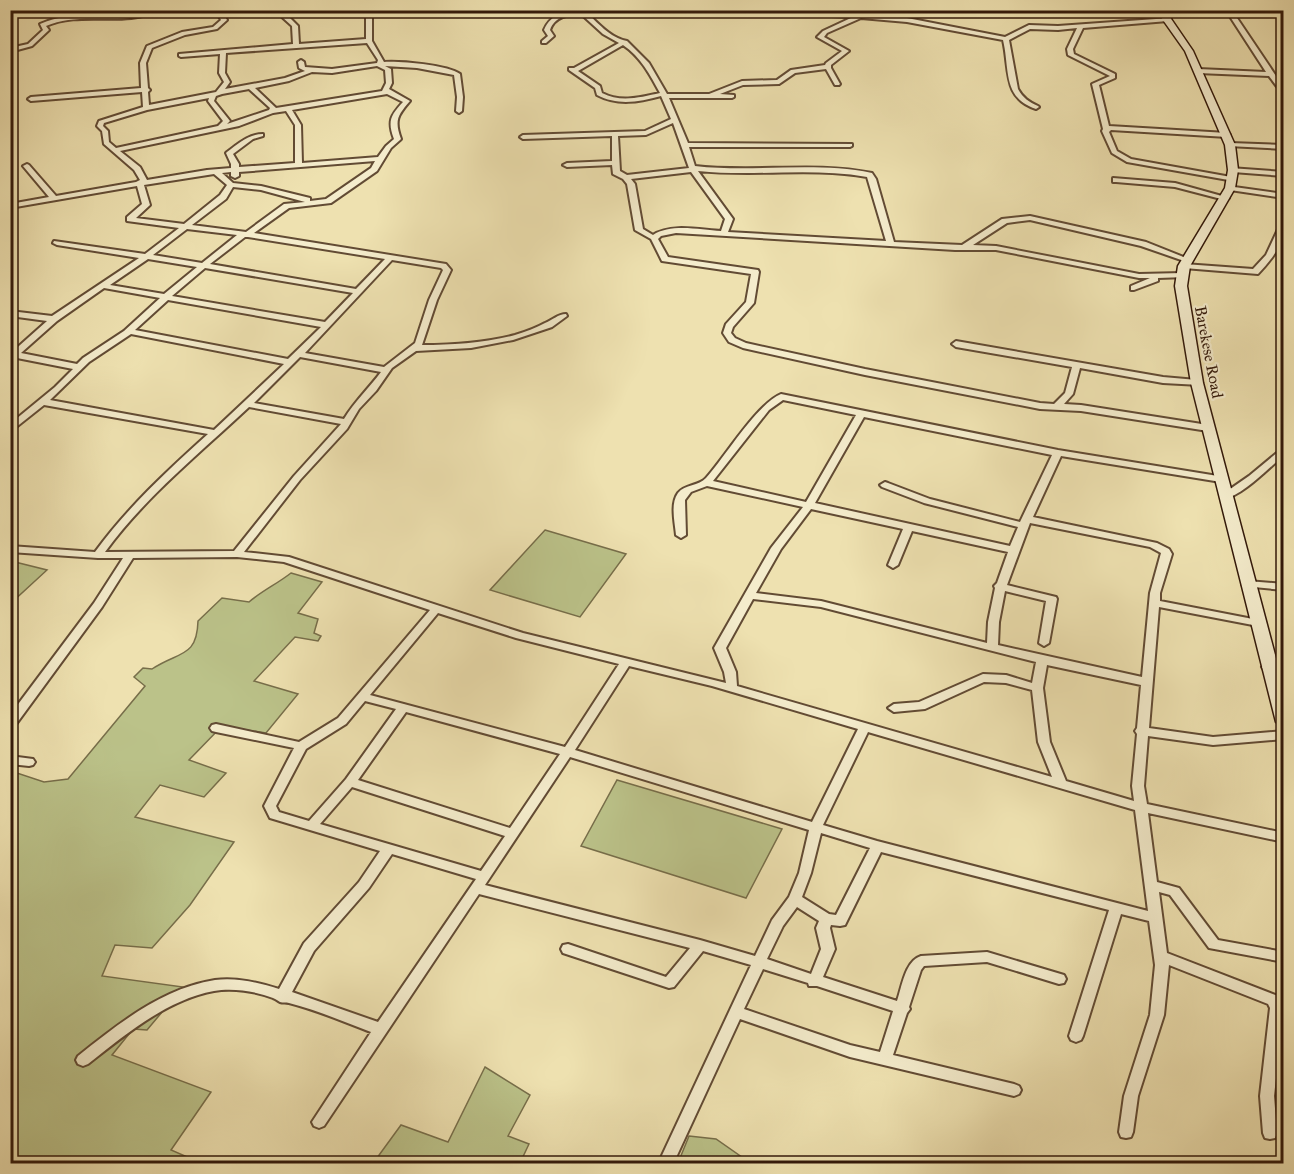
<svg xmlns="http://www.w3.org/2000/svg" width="1294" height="1174" font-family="'IM FELL Great Primer',serif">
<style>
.green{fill:#bbc289;stroke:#776e4a;stroke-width:1.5}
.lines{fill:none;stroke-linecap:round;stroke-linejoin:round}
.street-casing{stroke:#624b34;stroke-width:4}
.secondary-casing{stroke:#33190a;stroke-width:3}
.street{fill:#f4eccc;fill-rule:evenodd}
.secondary{fill:#f4eccc;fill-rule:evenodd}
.labels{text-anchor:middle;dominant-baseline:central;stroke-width:4.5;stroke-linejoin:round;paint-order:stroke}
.street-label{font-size:16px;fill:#33190a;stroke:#f4eccc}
</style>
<rect width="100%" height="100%" fill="#eee1b0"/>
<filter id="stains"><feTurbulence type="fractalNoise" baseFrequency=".00333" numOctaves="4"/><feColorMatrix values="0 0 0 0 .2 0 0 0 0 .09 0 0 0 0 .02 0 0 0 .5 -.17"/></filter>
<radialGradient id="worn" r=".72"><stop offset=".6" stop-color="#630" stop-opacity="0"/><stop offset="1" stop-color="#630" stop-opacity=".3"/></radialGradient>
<g class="green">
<path d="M545,530L626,554L580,617L490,590Z"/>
<path d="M11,561L47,570L11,603L10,561Z"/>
<path d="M291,573L322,582L298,613L318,619L314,633L321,636L318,641L295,637L254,681L298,694L266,733L222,726L189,760L226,773L204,797L160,785L135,817L234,842L190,905L152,948L115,945L102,976L183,987L147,1030L133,1029L112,1055L211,1092L171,1150L201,1163L11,1164V771L44,782L68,779L145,686L134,677L143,668L152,669C179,651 197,658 198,621L222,598L249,602C263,590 277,584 291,573Z"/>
<path d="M617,780L782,829L746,898L581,846Z"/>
<path d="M485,1067L530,1095L508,1136L529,1144L520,1163L374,1162L401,1125L448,1142Z"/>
<path d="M689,1136L716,1139L746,1160L744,1163H678Z"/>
</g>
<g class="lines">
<defs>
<g id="street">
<path d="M150,10H160C124,28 82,10 46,26L49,30L32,46L10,52V48L28,44L43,30L40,24C79,7 114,23 150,10Z"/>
<path d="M215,10H221L227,20L217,29L185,35L152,48L146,63L148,88L150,90L148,92L149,105L216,92L224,82L219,73L220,54L181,57L179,56V54L293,44L292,26L282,17L294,10H302L289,17L298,26L299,44L366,39V16L359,10H366L372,16V41L384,62C401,61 447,65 460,74L463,97L462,111L459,113L456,111L457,97L454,75L417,68L385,66L391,69L392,83L389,89L410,101C398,115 394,120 401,139L400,140L391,148L377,171L331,203L289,208L254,233L446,264L451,270L437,300L422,345C453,345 485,343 515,335C525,332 536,328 545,323C553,320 558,314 566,314L567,316L552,327L513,340L471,348L416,351L392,368L376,391L359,409L347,429L300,480L244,552L289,557L523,633L726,683L724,672L714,648L771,548L803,507L707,486L691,492L685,500L686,535L681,538L676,535C675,523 670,504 678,493C685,484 699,486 706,478C725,457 757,404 781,394L1058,450L1224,477L1226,479L1221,482L1061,456L1033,517L1157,543L1169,549L1172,554L1160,593V601L1258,620L1263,623L1258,626L1159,607L1149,728L1213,737L1284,731V739L1213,745L1148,736L1144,786L1147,804L1284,833V842L1148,813L1157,882L1179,888L1218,940L1284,952V962L1209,948L1170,895L1159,892L1167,953L1278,996L1284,1007L1274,1096L1277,1133L1275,1138L1270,1139L1265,1138L1263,1133L1260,1096L1270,1008L1268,1004L1169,965L1164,1015L1138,1096L1133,1132L1131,1137L1126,1138L1121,1137L1119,1132L1124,1096L1150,1015L1155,965L1149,921L1121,914L1083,1036L1081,1040L1076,1042L1071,1040L1069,1036L1109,910L881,852L845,925L840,926L831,925L830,928L835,949L823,977L897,1001C902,987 905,961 921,956L987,952L1064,975L1066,979L1064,983L1059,984L987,962L924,966L921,970L909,1007L910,1009L907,1013L893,1055L1014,1084L1019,1086L1021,1090L1019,1094L1014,1096L850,1057L740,1019L673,1164H658L751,965L703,951L674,987L669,988L563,953L561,949L563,945L568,944L666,977L690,948L479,894L324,1126L319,1128L314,1126L312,1122L371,1032C344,1022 317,1010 289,1003C286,1002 283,1003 280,1002C278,1001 276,999 273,998C256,991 232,988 214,991C166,1000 125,1035 88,1064L83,1066L78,1064L76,1060L78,1056C118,1024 163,988 215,980C237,977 259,983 279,989L304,943L359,882L380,851L270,818L264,806L294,748L216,732L212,731L210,728L212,725L216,724L299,742L338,718L430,610L284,562L237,557L133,558L102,607L14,727L10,728V715L94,603L123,558H98L10,552V546L95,552C128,507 167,471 208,434L44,405L10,432V424L55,387L73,369L17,358L10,361V354L47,321L10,316V311L52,316L139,258L57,245L53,243L54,241L145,254L179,228L127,221V217L142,204L137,186L10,208V204L49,197L23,166L27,164L29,165L56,196L136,182L140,180L134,170L104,144L102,131L97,126L99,121L143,107L142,92L31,101L28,99L31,97L141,88L140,63L147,46L182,32L213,27L221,20ZM367,43L378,60L377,63L332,69L305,67L304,62L301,60L298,62L299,68L305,71L285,78L225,89L230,82L225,73L226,53ZM377,66L385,70L386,83L382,91L276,108L255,88L289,81L312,72L332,73ZM249,89L270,108L269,110L227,124L230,121L214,101L216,96L222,94ZM387,94L403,102C391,115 387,121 394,139L386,146L378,157L302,163L301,125L292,110ZM209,98L208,101L223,121L218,126L116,148L109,142L108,131L103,126L104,123L147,110ZM286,111L295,125V163L239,167V164L233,154L253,139L263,136V134C249,134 238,144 227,152L226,153L231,164V168L207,170L147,180L140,167L120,151L239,126L273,113ZM375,161L371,168L326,199L310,201V198L261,186L233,183L222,173L231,172V176L235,178L239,176V172ZM214,174L227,185L220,195L184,224L136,218L150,205L144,185ZM233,187L261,190L305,202L284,204L246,232L192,225L226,199ZM187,229L237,235L202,263L153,255ZM245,237H248L385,259L356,289L210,264ZM148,259L197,267L164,294L110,285ZM392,260L441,268L443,270L429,300L415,343L384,367L305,353ZM205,268L353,293L325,322L172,296ZM104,288L160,298L124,331L83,358L77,364L21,353L57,321ZM168,300L321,327L288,359L135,330ZM131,334L284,364L214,430L50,400L89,362ZM300,357L381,372C369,388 354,402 344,419L254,403ZM783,400L856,415L806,502L713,481L769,410ZM249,407L341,424L294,476L234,551L105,552C146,496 199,454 249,407ZM864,417L1052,455L1020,522L930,499L888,483L885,482L880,485L882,487L924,503L1018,527L1010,546L815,503ZM811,509L903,529L888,565L893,568L898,565L912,531L1008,552L997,583L994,586L995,588L988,622L987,643L821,601L756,593L781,549ZM1030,523L1150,547L1161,553L1150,593L1142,677L998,645L999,622L1005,591L1046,601L1039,643L1044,646L1049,643L1057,599L1056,597L1007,585ZM753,599L821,607L1036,662L1032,683L1006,675L983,674L919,702L894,704L888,708L894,712L925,709L984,682L1006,683L1032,690L1038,742L1052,777L737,686L736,672L726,648ZM438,613L516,638L619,664L565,747L370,695ZM1047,665L1141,685L1137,728L1135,731L1137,734L1132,786L1134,801L1066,781L1050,742L1043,688ZM629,666L712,686L858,729L812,822L575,750ZM365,701L396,709L346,779L309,821L279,812L276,806L306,749L346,724ZM406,712L560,754L510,828L358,780ZM868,732L1135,810L1148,911L877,841L823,825ZM570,757L809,830L799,873L789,897L772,920L755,956L700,940L485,885ZM352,787L505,836L481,871L320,824ZM821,833L870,848L836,915L829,914L802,897L811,873ZM392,854L476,879L378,1022L292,992L314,951L369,888ZM797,907L819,921L816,928L821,949L811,974L767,959L783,926ZM763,969L808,983L809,986H817L893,1011L880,1052L850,1045L744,1009Z"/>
<path d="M584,10C597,22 610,38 627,41L649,63L667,94H709L742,81L777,80L791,70L825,65L826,63L842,51L817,37L823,31L853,17L702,10L835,12L907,18L1005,37L1029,25L1058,26L1170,18L1171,19L1168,21L1083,28L1073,49L1074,54L1115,74V78L1099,85L1109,126L1227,133L1230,135L1227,137L1111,130L1109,132L1117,151L1131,159L1231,177L1235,179L1234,181L1127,162L1112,153L1102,131L1103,129L1092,84L1110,76L1068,55L1067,49L1077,28L1058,30L1030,29L1009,40L1018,89C1023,98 1029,102 1038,106L1039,107L1036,109C1002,98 1010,69 1003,40L907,22L861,18L827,33L824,37L849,51L831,65V68L840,84L839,85H835L826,69L795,73L779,84L743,85L720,94L734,95V97L732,98H669L688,143L852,144V146L850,147H689L695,166C754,173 813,161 872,173L876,179L894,242L962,245L1002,219L1030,216L1146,242L1191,260L1187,262L1141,246L1030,220L1007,223L973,245L996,246L1139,274L1183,273L1187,275L1186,277L1158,278V281L1134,290H1131V286L1150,278H1139L996,250H955L676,233L661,236L658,239L668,257L758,270L759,272L754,303L733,327L731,333L735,338L746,343L865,369L1040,403L1054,404L1065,393L1072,367L956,347L952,344L956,341L1163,377L1197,380L1201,383L1200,385L1163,383L1080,368L1073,394L1064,404L1081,405L1208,425L1213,428L1208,431L1081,411L1040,409L865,375L743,348L729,342L723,333L726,324L746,302L751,274L662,261L651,239L635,230L627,184L623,179L613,174L612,165L567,167L563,165L567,163L612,161V136L523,139L520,137L523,135L645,131L671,119L661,96C639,102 618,106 597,95L595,88L569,70V68H574L619,43L603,34L581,14C568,15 555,16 550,30L554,36L546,43H542V41L548,36L544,30C551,13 568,10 584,10ZM623,45C641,57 650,75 660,93C641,97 621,103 602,93L600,86L578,71ZM673,123L689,168L627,175L620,171L618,136L646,135ZM698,171C754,177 810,167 867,177L886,241L728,232L733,219ZM691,172L725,219L721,231C701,230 671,223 653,235L643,229L635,184L631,179Z"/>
<path d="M1226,10L1284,11V15H1235L1284,88V96L1269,76L1198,73L1195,71L1198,69L1266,72L1229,15L1164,16L1161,14L1164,12Z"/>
<path d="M1230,143L1284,145V149L1228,146V144Z"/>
<path d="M1230,168L1284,172V176L1233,172H1230Z"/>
<path d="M1113,178L1175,183L1229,198L1225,200L1175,187L1116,182H1113Z"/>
<path d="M1227,186L1284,194V198L1230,190H1227Z"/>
<path d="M1280,225H1284C1284,245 1271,260 1258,274L1184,268L1180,266L1184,264L1253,269L1266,255Z"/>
<path d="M1282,327L1284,328V335L1278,330Z"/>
<path d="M1284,447V455C1271,466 1238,500 1223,498L1221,496L1223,494L1249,476Z"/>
<path d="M1247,581L1284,584V590L1243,586L1242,584L1243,582Z"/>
<path d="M1268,663L1284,665V673L1264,670L1262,667Z"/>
<path d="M10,756L33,759L35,762L33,765L29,766L10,764Z"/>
</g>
<path id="secondary" d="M1156,10H1165L1193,51L1235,145L1238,170L1235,188L1190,266L1187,286L1203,383L1284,689V727L1276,722L1191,383L1175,286L1178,266L1225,188L1228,170L1225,145L1185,51Z"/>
</defs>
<use href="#street" class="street-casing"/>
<use href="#secondary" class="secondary-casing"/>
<use href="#street" class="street"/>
<use href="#secondary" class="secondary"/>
</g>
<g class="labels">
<g class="street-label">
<text transform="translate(1209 352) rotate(79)">Barekese Road</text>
</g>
</g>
<rect width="1294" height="1174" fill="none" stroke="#eee1b0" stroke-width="36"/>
<rect x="12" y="12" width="1270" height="1150" fill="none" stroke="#33190a" stroke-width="3"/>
<rect x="18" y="18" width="1258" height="1138" fill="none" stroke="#33190a" stroke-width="1.5"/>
<rect width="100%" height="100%" filter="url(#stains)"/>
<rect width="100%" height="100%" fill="url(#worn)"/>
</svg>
